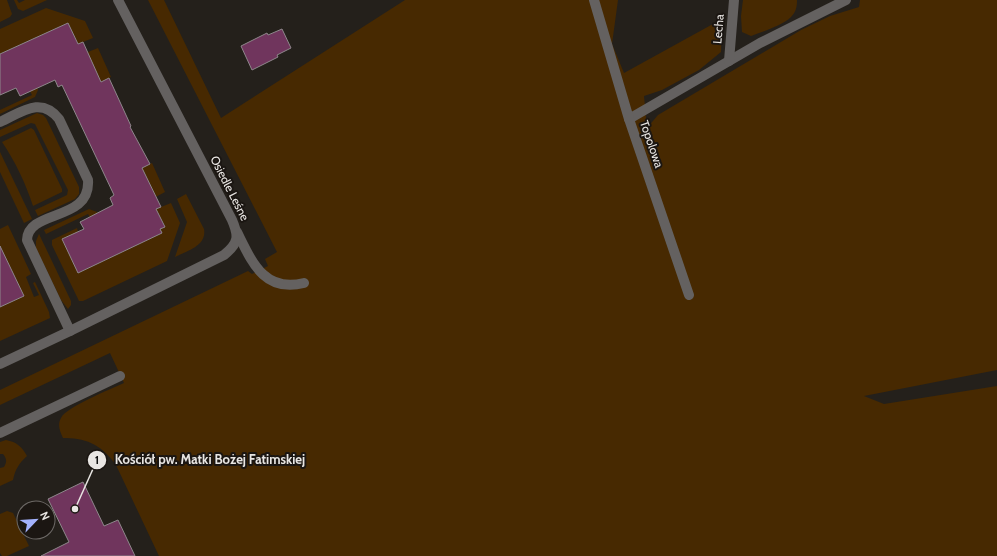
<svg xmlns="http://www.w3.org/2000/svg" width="997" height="556" font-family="Cabin,sans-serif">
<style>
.green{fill:#472901}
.building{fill:#70355d;stroke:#8e878b}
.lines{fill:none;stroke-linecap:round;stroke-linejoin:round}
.lane{stroke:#646160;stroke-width:10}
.street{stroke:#646160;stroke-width:10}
.labels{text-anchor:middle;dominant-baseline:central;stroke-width:4;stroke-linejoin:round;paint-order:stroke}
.street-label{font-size:12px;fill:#e9e6e3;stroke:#1b1612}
.leader{fill:none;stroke:#e9e6e3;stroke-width:1.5}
.callout-dot{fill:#e9e6e3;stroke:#1b1612;stroke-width:1.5}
.mark-label{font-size:12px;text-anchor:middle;font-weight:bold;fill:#111}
.callout-label{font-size:13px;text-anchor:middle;font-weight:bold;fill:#e9e6e3;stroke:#1b1612;stroke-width:4;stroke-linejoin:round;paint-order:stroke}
</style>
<rect width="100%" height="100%" fill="#24201b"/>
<g class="green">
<path d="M0,0H7L12,14L10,17L0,22Z"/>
<path d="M14,0H17L19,3L25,0H47L23,11L18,9Z"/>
<path d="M148,0H164L221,118L405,0H618L612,44L624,73L722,19L721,52L699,70L662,90L644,96L647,128L658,115L801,30L830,16L859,7L860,0H997V370L864,396L884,404L997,386V556H159L116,465C103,446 86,437 63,438C60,431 57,425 61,418C66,407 111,389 124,383L110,353L0,405V390L248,271L252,274L268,266L265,259L277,252Z"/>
<path d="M743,0H797C797,7 796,12 791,17C783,25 762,32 751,36L742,32L741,16Z"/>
<path d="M46,8L85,21L93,38L78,44L68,23L0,54V29Z"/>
<path d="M98,48L111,77L101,82L91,61L83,54Z"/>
<path d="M26,83L37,86L38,90L35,97L0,114V110L32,95Z"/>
<path d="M37,113L43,115L46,118L79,187V194L75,199L38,216L35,210L65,196L67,195L68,190L35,124L31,123L0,137V130Z"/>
<path d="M31,128L34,130L62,189V192L33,206C26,184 15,161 2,142Z"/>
<path d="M0,152L32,219L24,223L0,172Z"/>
<path d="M152,163L165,192L152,199L154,192L142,168Z"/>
<path d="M186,194L204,229C207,246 187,251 175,257L187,222L177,199Z"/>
<path d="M171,203L180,223L167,261L83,301H79L52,245V240L77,228L78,232V273L162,233L160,229L165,226L156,209Z"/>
<path d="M89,209L97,212L101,221L94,224L88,214L46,234L44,230Z"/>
<path d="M8,225L31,274L26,277L34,297L39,295L33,283L35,282L49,312L50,318L0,341V307L24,296L0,246V229Z"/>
<path d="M39,234L71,301V305L68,309L61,300L36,248V241Z"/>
<path d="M6,440C17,442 22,447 27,456C19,463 15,470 13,480L0,486V468L4,467C7,462 7,459 3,454H0V442Z"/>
<path d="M7,511L13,513L29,546L7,556H2L0,553V514Z"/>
</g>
<g class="building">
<path d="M68,23L78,44L83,42L101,82L109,78L131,126L130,127L150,164L142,168L161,207L156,209L165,227L160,229L162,233L78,273L62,239L84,229L80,222L113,205L110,198L114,195L62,85L58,87L55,80L20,96L16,88L0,95V54Z"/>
<path d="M282,29L291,48L277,55L278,57L252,70L241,46L267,33L268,35Z"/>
<path d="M0,246L24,296L0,307Z"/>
<path d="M83,482L104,526L118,520L135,556H41L69,542L48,499Z"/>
</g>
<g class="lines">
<g class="lane">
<path d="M629,119L760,43L846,0"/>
<path d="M237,232C252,262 264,293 304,283"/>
<path d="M0,433L120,376"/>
</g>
<g class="street">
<path d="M594,0L629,119L689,295"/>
<path d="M729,61L734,0"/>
<path d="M0,122C22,112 41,96 59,119L88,180C91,222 28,209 27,240L70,331"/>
<path d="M0,364L70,331L224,255C239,243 239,236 232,220L118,0"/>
</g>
</g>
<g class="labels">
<g class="street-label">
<text transform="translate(718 29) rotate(-85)">Lecha</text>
<text transform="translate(652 144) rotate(71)">Topolowa</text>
<text transform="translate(230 188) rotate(63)">Osiedle Leśne</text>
</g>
</g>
<path class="leader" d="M75 509L97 460"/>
<g class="callout-dot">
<circle cx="75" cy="509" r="4"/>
<circle cx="97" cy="460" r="10"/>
</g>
<g class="mark-label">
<text x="97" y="464">1</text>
</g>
<g class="callout-label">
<text x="210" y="464">Kościół pw. Matki Bożej Fatimskiej</text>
</g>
<g transform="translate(36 520) rotate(65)"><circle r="19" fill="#1b1612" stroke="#6d6966"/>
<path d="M0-3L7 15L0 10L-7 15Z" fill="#a3b2fd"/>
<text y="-6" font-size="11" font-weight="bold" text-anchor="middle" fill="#e9e6e3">N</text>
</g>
</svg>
